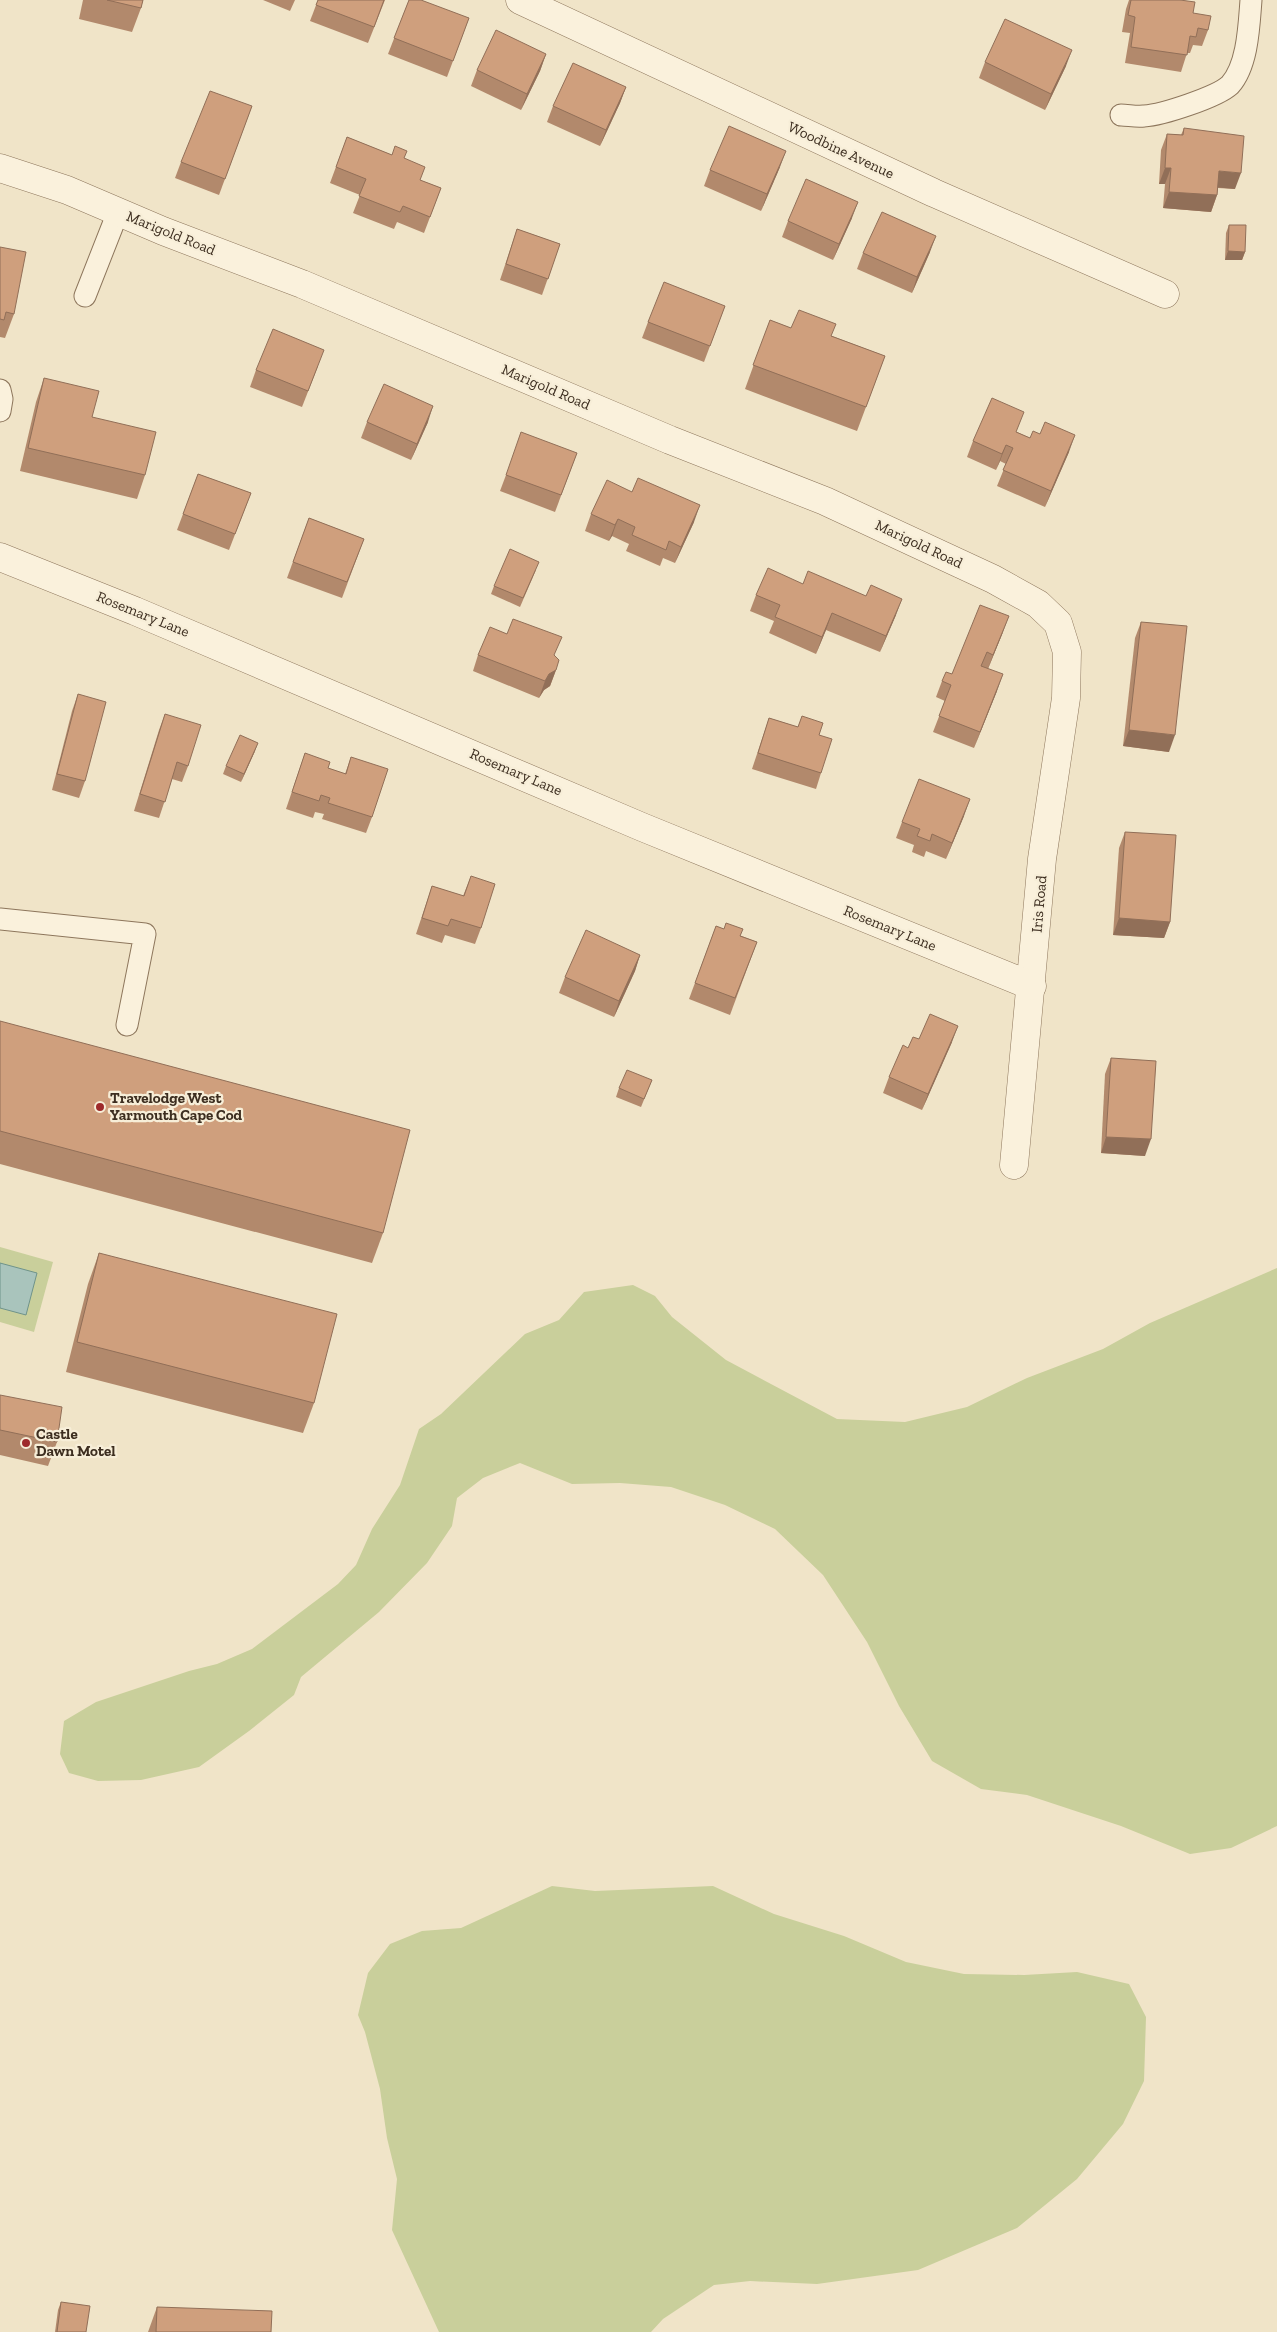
<svg xmlns="http://www.w3.org/2000/svg" width="1277" height="2332" font-family="'Zilla Slab',serif">
<style>
.green{fill:#c9cf9b}
.water{fill:#a9c4bc;stroke:#6f938a}
.lines{fill:none;stroke-linecap:round;stroke-linejoin:round}
.lane-casing{stroke:#8d765c;stroke-width:23}
.street-casing{stroke:#8d765c;stroke-width:29}
.lane{stroke:#faf1dc;stroke-width:21}
.street{stroke:#faf1dc;stroke-width:28}
.wall{fill:#b2896c}
.shaded-wall{fill:#916f58}
.building{fill:#cf9f7d;stroke:#916f58}
.poi-dot{fill:#9e2a2b;stroke:#f7eed8;stroke-width:2}
.labels{text-anchor:middle;dominant-baseline:central;stroke-width:4.5;stroke-linejoin:round;paint-order:stroke}
.street-label{font-size:15px;fill:#3d2e20;stroke:#f7eed8}
.poi-label{font-size:15px;font-weight:bold;fill:#3d2e20;stroke:#f7eed8;text-anchor:start}
</style>
<rect width="100%" height="100%" fill="#f0e4c8"/>
<g class="green">
<path d="M0,1247L53,1262L34,1332L0,1322Z"/>
<path d="M1277,1268V1826L1231,1848L1190,1854L1121,1826L1027,1795L981,1789L932,1761L899,1706L867,1642L823,1575L775,1529L725,1505L671,1487L620,1483L572,1484L520,1463L483,1478L457,1498L452,1526L427,1563L379,1612L301,1677L294,1695L249,1731L199,1767L141,1780L98,1781L69,1773L60,1754L64,1721L96,1702L189,1671L217,1664L252,1649L338,1584L356,1565L372,1529L400,1485L419,1429L441,1414L525,1334L559,1320L584,1292L633,1285L655,1296L672,1317L726,1360L837,1419L905,1422L967,1407L1027,1378L1103,1349L1150,1323Z"/>
<path d="M552,1886L595,1891L713,1886L774,1914L844,1936L906,1962L964,1974L1024,1975L1077,1972L1129,1984L1146,2017L1144,2081L1123,2124L1077,2179L1017,2228L918,2270L817,2284L750,2281L714,2285L663,2319L651,2332H439L392,2230L397,2179L387,2138L380,2089L365,2032L358,2015L368,1973L390,1944L422,1931L461,1928Z"/>
</g>
<path class="water" d="M0,1263L37,1273L26,1315L0,1308Z"/>
<g class="lines">
<defs>
<g id="lane">
<path d="M1121,115C1128,115 1136,117 1144,116C1162,115 1217,97 1230,85C1248,65 1249,25 1251,0"/>
<path d="M85,296L118,212"/>
<path d="M0,390L2,399L0,411"/>
<path d="M0,919L145,934L127,1025"/>
</g>
<g id="street">
<path d="M520,0L934,193L1165,294"/>
<path d="M0,168L67,190L163,231L302,284L670,440L825,501L993,579L1038,604L1058,623L1067,652L1066,698L1042,859L1014,1165"/>
<path d="M0,557L135,611L642,827L1032,986"/>
</g>
</defs>
<use href="#lane" class="lane-casing"/>
<use href="#street" class="street-casing"/>
<use href="#lane" class="lane"/>
<use href="#street" class="street"/>
</g>
<g class="wall">
<path d="M83,0H143L141,8L132,32L79,19Z"/>
<path d="M263,0H295L290,11Z"/>
<path d="M318,0H385L368,43L310,21Z"/>
<path d="M409,0L469,18L447,77L388,54Z"/>
<path d="M1129,0H1180L1193,13L1208,30L1202,46L1193,45L1190,53H1187L1181,72L1125,63L1130,33L1122,32L1126,9Z"/>
<path d="M546,54L540,71L521,110L471,86L477,70Z"/>
<path d="M985,62L1066,66L1045,110L979,78Z"/>
<path d="M626,87L620,103L600,146L547,122L553,106Z"/>
<path d="M252,106L219,195L175,178L181,162Z"/>
<path d="M1184,128L1235,189L1218,188L1217,195L1211,212L1163,208L1165,184H1159L1161,150L1167,134L1181,135Z"/>
<path d="M347,137L392,155L404,158L420,180L441,188L424,233L397,222L394,229L353,213L360,195L330,183Z"/>
<path d="M780,167L761,211L704,186L710,170Z"/>
<path d="M852,218L833,260L782,237L788,221Z"/>
<path d="M1229,225L1245,252L1242,260H1225L1226,233Z"/>
<path d="M517,229L560,244L542,295L500,280Z"/>
<path d="M0,247L14,314L5,338L0,337Z"/>
<path d="M930,252L912,293L857,269L863,253Z"/>
<path d="M725,306L704,362L642,338L648,322Z"/>
<path d="M770,320L791,328L832,336L885,356L857,431L745,389Z"/>
<path d="M318,366L302,407L250,387L256,370Z"/>
<path d="M44,378L92,417L145,475L137,499L20,471L36,402Z"/>
<path d="M367,422H428L411,460L361,438Z"/>
<path d="M1017,432L1030,438L1069,452L1045,507L997,486L1006,464L1000,461L996,470L967,457L973,441Z"/>
<path d="M577,453L555,512L500,491L506,475Z"/>
<path d="M198,474L251,493L229,550L177,530Z"/>
<path d="M591,514L694,522L675,563L663,558L660,566L626,551L629,544L612,536L609,541L585,531Z"/>
<path d="M309,518L364,539L342,598L287,578Z"/>
<path d="M536,570L520,607L491,594L494,586Z"/>
<path d="M803,584L896,615L880,652L826,630L816,654L769,633L774,621L750,611L756,595Z"/>
<path d="M1141,622L1169,752L1123,746L1135,638Z"/>
<path d="M1003,632L988,669L997,691L974,748L933,732L945,701L936,697L942,681L952,674Z"/>
<path d="M478,655L555,656L556,670L550,686L544,690L539,698L473,671Z"/>
<path d="M78,694L85,781L79,798L52,790L72,711Z"/>
<path d="M165,714L188,766L182,782L172,779L159,818L134,811L159,730Z"/>
<path d="M802,716L819,735L821,773L816,789L752,769L769,718L798,727Z"/>
<path d="M255,751L241,782L223,774L226,766Z"/>
<path d="M305,753L328,768L345,774L351,757L372,817L366,833L322,819L324,814L315,812L313,818L286,809Z"/>
<path d="M964,816L946,859L926,851L924,857L912,852L914,845L896,838L902,822Z"/>
<path d="M1125,832L1170,922L1164,938L1113,935L1119,848Z"/>
<path d="M471,876L481,928L475,944L445,935L442,943L416,934L432,886L463,896Z"/>
<path d="M716,926L757,942L730,1015L689,999Z"/>
<path d="M640,955L635,971L614,1017L559,993L565,977Z"/>
<path d="M0,1021L383,1233L372,1263L0,1164Z"/>
<path d="M919,1039L952,1042L922,1110L883,1093L889,1077L908,1048Z"/>
<path d="M1111,1058L1145,1156L1101,1153L1105,1074Z"/>
<path d="M652,1080L641,1107L616,1097L619,1088Z"/>
<path d="M99,1253L314,1403L303,1433L66,1372L88,1284Z"/>
<path d="M0,1395L57,1442L48,1466L0,1455Z"/>
<path d="M61,2302L86,2332H55L58,2310Z"/>
<path d="M157,2307L271,2332H148Z"/>
</g>
<g class="shaded-wall">
<path d="M1072,50L1066,66L1045,110L1051,94Z"/>
<path d="M546,54L540,71L521,110L527,94Z"/>
<path d="M626,87L620,103L600,146L606,130Z"/>
<path d="M786,151L780,167L761,211L767,194Z"/>
<path d="M1165,168H1171L1165,184H1159Z"/>
<path d="M1219,171L1241,173L1235,189L1213,187Z"/>
<path d="M1169,192L1217,195L1211,212L1163,208Z"/>
<path d="M858,202L852,218L833,260L839,244Z"/>
<path d="M936,236L930,252L912,293L917,277Z"/>
<path d="M1228,251L1245,252L1242,260H1225Z"/>
<path d="M433,406L428,422L411,460L417,444Z"/>
<path d="M1075,435L1069,452L1045,507L1051,491Z"/>
<path d="M1006,445L1000,461L996,470L1002,454Z"/>
<path d="M700,505L694,522L675,563L681,547Z"/>
<path d="M618,519L612,536L609,541L615,525Z"/>
<path d="M902,599L896,615L880,652L886,636Z"/>
<path d="M832,613L826,630L816,654L822,637Z"/>
<path d="M1009,616L1003,632L987,671L993,655Z"/>
<path d="M556,670L550,686L544,690L539,698L545,681L549,674Z"/>
<path d="M1003,674L997,691L974,748L980,732Z"/>
<path d="M1129,730L1175,735L1169,752L1123,746Z"/>
<path d="M258,743L255,751L241,782L244,774Z"/>
<path d="M970,799L964,816L946,859L952,843Z"/>
<path d="M1119,918L1170,922L1164,938L1113,935Z"/>
<path d="M640,955L635,971L614,1017L619,1001Z"/>
<path d="M958,1026L952,1042L922,1110L928,1094Z"/>
<path d="M1106,1137L1151,1139L1145,1156L1101,1153Z"/>
</g>
<g class="building">
<path d="M107,0H143L141,8Z"/>
<path d="M318,0H384L374,27L316,5Z"/>
<path d="M409,0H421L469,18L453,61L394,38Z"/>
<path d="M1131,0H1180L1195,2L1193,13L1211,16L1208,30L1198,28L1196,37L1190,36L1187,55L1131,47L1135,17L1128,15Z"/>
<path d="M1005,19L1072,50L1051,94L985,62Z"/>
<path d="M496,30L546,54L527,94L477,70Z"/>
<path d="M573,63L626,87L606,130L553,106Z"/>
<path d="M210,91L252,106L225,179L181,162Z"/>
<path d="M729,126L786,151L767,194L710,170Z"/>
<path d="M1184,128L1244,136L1241,173L1219,171L1217,195L1169,192L1171,168H1165L1167,134L1183,135Z"/>
<path d="M347,137L392,155L395,146L407,151L404,158L425,167L420,180L441,188L430,217L403,206L400,212L359,196L366,179L336,167Z"/>
<path d="M806,179L858,202L839,244L788,221Z"/>
<path d="M882,212L936,236L917,277L863,253Z"/>
<path d="M1229,225H1246L1245,252L1228,251Z"/>
<path d="M517,229L560,244L548,279L506,264Z"/>
<path d="M0,247L26,252L14,314L6,312L4,320L0,319Z"/>
<path d="M664,282L725,306L710,346L648,322Z"/>
<path d="M799,310L836,324L831,336L885,356L866,407L753,365L770,320L791,328Z"/>
<path d="M273,329L324,350L308,391L256,370Z"/>
<path d="M44,378L99,391L92,417L156,432L145,475L28,448Z"/>
<path d="M384,384L433,406L417,444L367,422Z"/>
<path d="M992,398L1024,412L1016,432L1030,438L1033,431L1040,434L1045,422L1075,435L1051,491L1003,470L1013,448L1006,445L1002,454L973,441Z"/>
<path d="M521,432L577,453L561,495L506,475Z"/>
<path d="M198,474L251,493L235,534L183,514Z"/>
<path d="M638,478L700,505L681,547L669,541L666,550L632,535L635,527L618,519L615,525L591,514L607,480L632,492Z"/>
<path d="M309,518L364,539L347,582L293,562Z"/>
<path d="M510,549L539,562L523,598L494,586Z"/>
<path d="M768,568L803,584L808,571L866,596L871,585L902,599L886,636L832,613L822,637L775,617L780,605L756,595Z"/>
<path d="M980,605L1009,616L993,655L987,652L981,666L1003,674L980,732L939,716L951,685L942,681L946,672L952,674Z"/>
<path d="M513,619L562,637L554,655L559,660L556,670L549,674L545,681L478,655L490,627L507,634Z"/>
<path d="M1141,622L1187,626L1175,735L1129,730Z"/>
<path d="M78,694L106,702L85,781L57,774Z"/>
<path d="M165,714L201,725L188,766L177,762L165,802L140,794Z"/>
<path d="M802,716L823,723L819,735L832,739L821,773L758,753L769,718L798,727Z"/>
<path d="M240,735L258,743L244,774L226,766Z"/>
<path d="M305,753L330,762L328,768L346,774L351,757L388,769L372,817L328,803L330,798L321,795L319,801L292,792Z"/>
<path d="M919,779L970,799L952,843L932,834L930,841L917,836L920,829L902,822Z"/>
<path d="M1125,832L1176,835L1170,922L1119,918Z"/>
<path d="M471,876L495,884L481,928L451,919L448,926L422,918L432,886L464,896Z"/>
<path d="M726,923L743,929L740,936L757,942L735,998L695,983L716,926L724,929Z"/>
<path d="M586,930L640,955L619,1001L565,977Z"/>
<path d="M930,1014L958,1026L928,1094L889,1077L903,1045L908,1048L913,1037L919,1039Z"/>
<path d="M0,1021L410,1130L383,1233L0,1131Z"/>
<path d="M1111,1058L1156,1061L1151,1139L1106,1137Z"/>
<path d="M627,1070L652,1080L644,1099L619,1088Z"/>
<path d="M99,1253L337,1314L314,1403L77,1342Z"/>
<path d="M0,1395L62,1407L57,1442L0,1430Z"/>
<path d="M61,2302L90,2306L86,2332H57Z"/>
<path d="M157,2307L272,2311L271,2332H156Z"/>
</g>
<g class="poi-dot">
<circle cx="100" cy="1107" r="5"/>
<circle cx="26" cy="1443" r="5"/>
</g>
<g class="labels">
<g class="street-label">
<text transform="translate(841 150) rotate(25)">Woodbine Avenue</text>
<text transform="translate(171 233) rotate(22)">Marigold Road</text>
<text transform="translate(546 387) rotate(23)">Marigold Road</text>
<text transform="translate(919 544) rotate(25)">Marigold Road</text>
<text transform="translate(143 614) rotate(22)">Rosemary Lane</text>
<text transform="translate(516 772) rotate(23)">Rosemary Lane</text>
<text transform="translate(1039 904) rotate(-85)">Iris Road</text>
<text transform="translate(890 928) rotate(22)">Rosemary Lane</text>
</g>
<g class="poi-label">
<text x="110" y="1098">Travelodge West<tspan x="110" dy="17">Yarmouth Cape Cod</tspan></text>
<text x="36" y="1434">Castle<tspan x="36" dy="17">Dawn Motel</tspan></text>
</g>
</g>
</svg>
